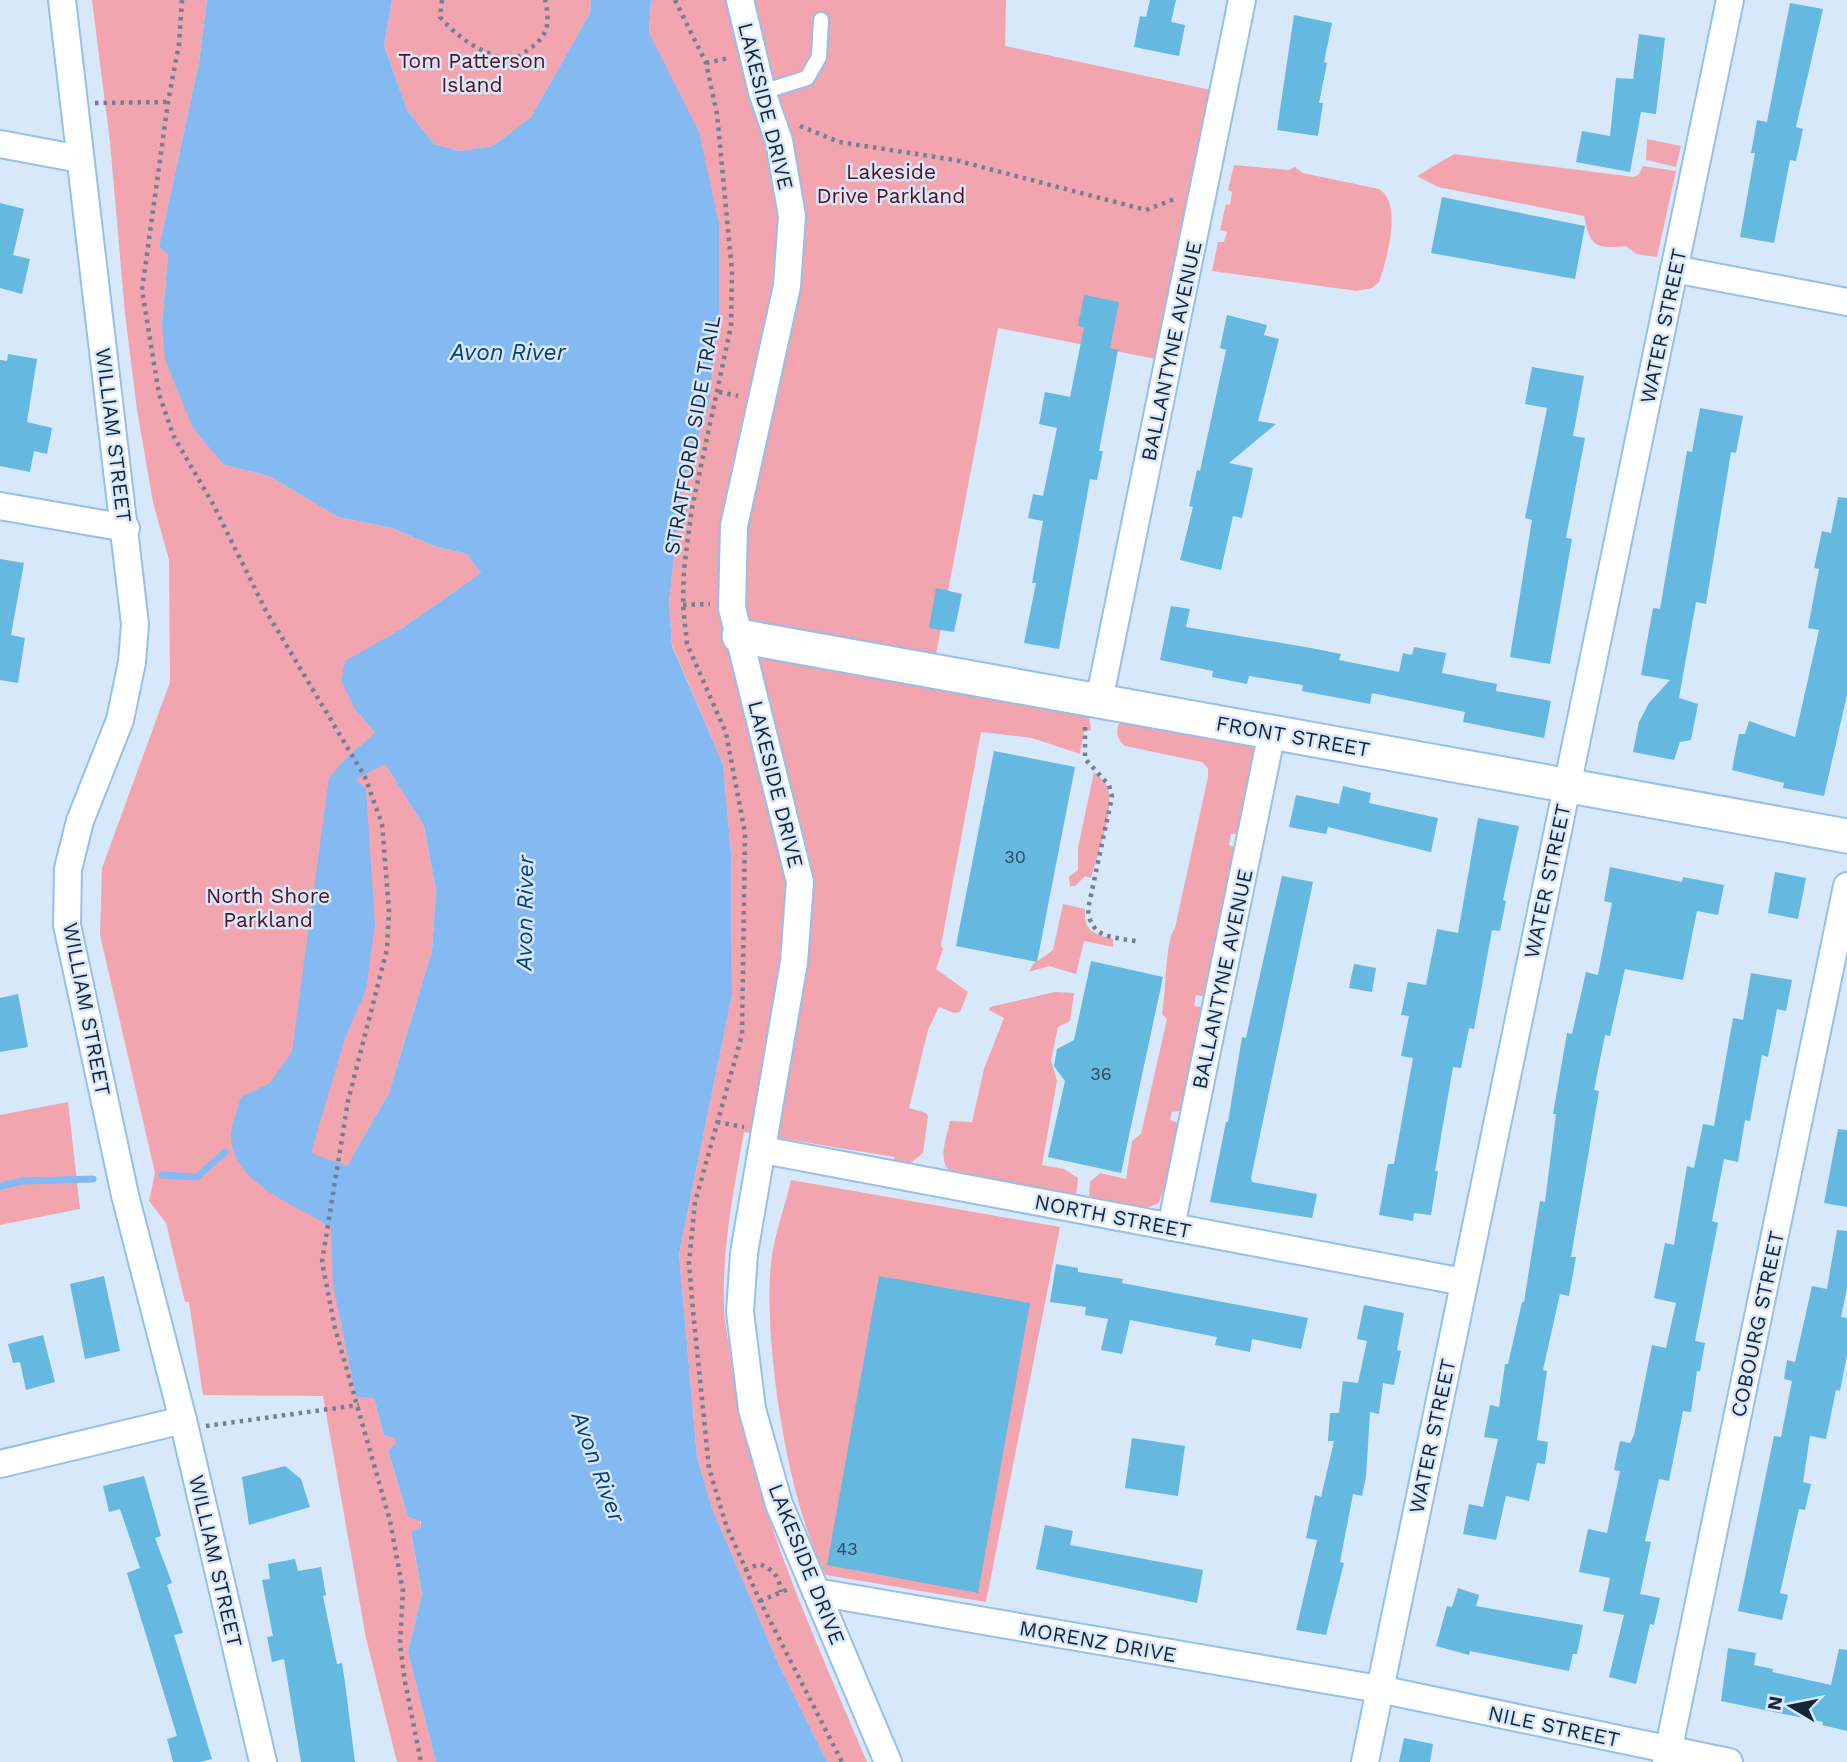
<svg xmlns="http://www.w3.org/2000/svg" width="1847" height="1762" font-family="'Work Sans',sans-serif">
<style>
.green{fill:#f2a5af}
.water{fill:#84b9f2;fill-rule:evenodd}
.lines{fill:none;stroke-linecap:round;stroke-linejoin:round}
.stream{stroke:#84b9f2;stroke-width:7}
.building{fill:#65b8e0}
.service-casing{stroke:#95bfec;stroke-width:18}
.minor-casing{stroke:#95bfec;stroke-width:30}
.tertiary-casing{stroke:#95bfec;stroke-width:37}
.path{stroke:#718193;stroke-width:4.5;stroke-dasharray:3.5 5;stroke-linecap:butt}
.service{stroke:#fff;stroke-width:14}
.minor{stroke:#fff;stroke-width:26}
.tertiary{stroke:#fff;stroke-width:33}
.labels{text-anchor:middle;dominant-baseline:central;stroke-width:5;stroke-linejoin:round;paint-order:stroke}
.number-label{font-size:18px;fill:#2a4a61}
.park-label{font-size:21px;fill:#570e21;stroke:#d8e8fb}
.street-label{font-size:21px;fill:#162637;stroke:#d8e8fb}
.water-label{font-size:23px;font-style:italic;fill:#064174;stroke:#d8e8fb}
</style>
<rect width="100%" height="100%" fill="#d8e8fb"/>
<g class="green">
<path d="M92,0H207L199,63L159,247L168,255L162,324L224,465L269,476L338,517L392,528L434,546L467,554L481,573L398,631L355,709L375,733L385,764L424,826L436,890L432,951L389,1093L346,1168L374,1398L384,1436L395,1438L397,1444L388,1450L408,1517L420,1520L421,1527L411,1533L422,1594L408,1652L436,1762H397L366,1638L323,1396L203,1395L189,1302H185L166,1223L149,1201L155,1173L100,935L102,868L170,682L169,560L153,502L137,410L125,314L110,142Z"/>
<path d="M392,0H591L590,13L531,117L493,146L460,151L434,144L407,110L384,45Z"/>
<path d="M651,0H1006L1005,46L1211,90L1156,359L998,328L931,681L1088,711L1091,730L1084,732L1080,754L1032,738L981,732L941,945L943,949L936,969L968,992L960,1012L954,1013L939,1007L928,1030L909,1108L926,1113L928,1116L923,1153L908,1165L894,1162V1157L744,1132C734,1190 722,1247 724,1306C724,1324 729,1342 731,1359C750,1501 812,1631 867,1762H827L778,1663L712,1508L697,1457L679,1254L732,995L731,853L723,764L672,645L669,602L682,487L709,404L719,314V223L649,33Z"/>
<path d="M1647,139L1681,146L1676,167L1646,160Z"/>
<path d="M1454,154L1634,177L1639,174L1643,166L1676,171L1657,257L1636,254L1626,246C1596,249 1590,247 1584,216L1438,187L1417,176Z"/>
<path d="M1234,165L1289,170L1295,167L1303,173L1379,189C1403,203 1387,259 1379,282L1372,288L1357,291L1212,271L1218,242H1224L1227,232L1220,230L1226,204L1230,205L1232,192L1228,190Z"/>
<path d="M1123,715L1252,745L1254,753L1238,834H1231L1229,845L1235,847L1203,996L1196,995L1194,1006L1202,1007L1180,1111L1172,1112L1170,1120L1178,1123L1166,1182L1159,1203L1143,1209L1089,1199L1090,1182L1100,1173L1126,1179L1132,1141L1141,1134L1167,1019L1162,1014C1166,994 1165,940 1175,928L1208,777V768L1202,762L1125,746C1113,736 1117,727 1123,715Z"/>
<path d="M1094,772C1101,778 1109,784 1109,795C1111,821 1098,853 1091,878L1085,876L1075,886H1070L1069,877L1078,870V848Z"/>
<path d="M1063,904L1085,909C1084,932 1093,933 1113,939V947L1084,941L1076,974L1049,966L1029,972L1033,964L1053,950Z"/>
<path d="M1055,992L1074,993L1070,1021L1058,1027L1051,1060L1057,1081L1042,1165L1064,1169L1078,1178L1076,1196L948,1170C938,1156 947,1137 950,1121L972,1122L984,1069L1004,1018L989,1010L990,1007Z"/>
<path d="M68,1102L80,1209L0,1225V1115Z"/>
<path d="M791,1180L1060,1227L986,1602L826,1575C788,1505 763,1343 771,1263C774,1235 785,1207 791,1180Z"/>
</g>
<path class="water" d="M207,0H392L384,45L407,110L434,144L460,151L493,146L531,117L590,13L591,0H651L649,33L699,132L719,223V314L709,404L682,487L669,602L672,646L723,764L731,853L732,995L679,1254L697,1457L712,1508L778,1663L827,1762H436L408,1652L422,1594L411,1532L421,1527V1521L408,1517L388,1450L396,1444L395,1438L384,1436L374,1398L356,1397L333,1285L331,1227C297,1206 229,1182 231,1134C232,1123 238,1109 241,1097L270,1083L292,1052L329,778L344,760L375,733L355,709L341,681L345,661L398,631L481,573L467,554L434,546L392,528L338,517L269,476L224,465L193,428L165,360L162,324L168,255L159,247L199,63ZM385,764L424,826L436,890L432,951L389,1093L347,1166L311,1153L345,1038L366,990L375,924L366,789L356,779Z"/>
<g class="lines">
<g class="stream">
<path d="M162,1175L197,1177L225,1152"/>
<path d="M0,1186L23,1181L93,1179"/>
</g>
</g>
<g class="building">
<path d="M1150,0H1176L1171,22L1185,25L1179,56L1134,47L1140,16L1146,17Z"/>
<path d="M1790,3L1823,9L1796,127L1803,129L1796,161L1790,160L1774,243L1740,237L1755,153H1751L1757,120L1767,122Z"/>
<path d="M1294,15L1332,23L1324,62L1327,63L1319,103H1323L1318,136L1277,130Z"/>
<path d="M1639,34L1665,38L1656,114L1641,112L1630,172L1576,162L1582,131L1610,136L1616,78L1633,79Z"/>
<path d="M1442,197L1585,226L1575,279L1431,253Z"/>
<path d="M0,203L24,209L13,255L30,259L22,294L0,288Z"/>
<path d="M1084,295L1119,302L1110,348L1118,350L1099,451H1103L1097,480L1090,479L1059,649L1024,643L1036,583H1032L1043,521L1028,518L1033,494L1043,496L1057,428L1039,424L1045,392L1070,397L1084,327L1078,326Z"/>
<path d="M1227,315L1267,325L1264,335L1279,339L1258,421L1276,424L1229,463L1253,468L1242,518L1233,516L1221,570L1180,560L1193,507L1189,506L1197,470L1200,471L1226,350L1220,348Z"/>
<path d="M8,354L37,359L27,422L52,428L47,454L34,451L30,472L0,466V360L7,361Z"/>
<path d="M1532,367L1584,376L1573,436L1585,438L1566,538L1572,539L1550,664L1510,657L1532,520L1525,518L1547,408L1525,404Z"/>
<path d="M1700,408L1743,416L1736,453L1731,452L1706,604L1696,602L1679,698L1698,704L1691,740L1680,742L1674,760L1633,752L1639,722L1649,703L1670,680L1641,675L1653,608L1660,609L1687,451L1692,452Z"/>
<path d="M1838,497L1847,498V695L1824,796L1783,788L1784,783L1732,770L1739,734H1745L1749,721L1795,737L1819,630L1808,628L1819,569L1814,568L1822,531L1831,533Z"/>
<path d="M0,559L24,563L11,635L25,638L18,683L0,680Z"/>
<path d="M936,588L962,594L954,632L929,628Z"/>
<path d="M1171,606L1190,609L1186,627L1311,648L1341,654L1339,660L1399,672L1403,653L1412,655L1414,647L1446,653L1442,673L1497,684L1496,691L1551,701L1544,738L1463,722L1465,712L1372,693L1370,704L1302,691L1303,685L1249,676L1247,684L1212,677L1213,671L1160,660Z"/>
<path d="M994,751L1075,767L1037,962L956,946Z"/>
<path d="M1343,786L1371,793L1369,803L1438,818L1431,852L1328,827L1326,834L1289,827L1296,795L1339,804Z"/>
<path d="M1478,818L1519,826L1503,900L1506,901L1500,931L1492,930L1474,1029L1469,1028L1461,1068L1453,1067L1435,1171H1438L1431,1215L1414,1213L1413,1221L1379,1215L1388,1164H1394L1413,1058L1401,1056L1409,1016L1401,1015L1408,982L1426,985L1437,929L1458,933Z"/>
<path d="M1610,867L1682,882L1683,877L1724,885L1718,915L1697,911L1683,980L1625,969L1610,1036L1605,1035L1594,1090L1599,1091L1571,1257H1576L1569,1296L1560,1294L1543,1370L1547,1371L1537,1440L1548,1442L1545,1464L1537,1463L1529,1501L1506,1496L1496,1540L1463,1534L1469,1504L1483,1507L1498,1439L1484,1437L1490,1405L1499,1407L1505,1364H1508L1522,1302H1524L1540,1201L1545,1202L1556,1114H1553L1567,1033L1572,1034L1586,972L1598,975L1612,903L1604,901Z"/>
<path d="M1775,872L1806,878L1798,919L1768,913Z"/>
<path d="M1282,876L1313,882L1251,1178L1252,1182L1317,1194L1312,1218L1210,1202L1226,1122H1228L1242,1037L1246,1038Z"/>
<path d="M1091,961L1163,977L1121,1173L1048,1157L1065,1081L1054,1066L1057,1049L1074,1040Z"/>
<path d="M1354,964L1376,968L1372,992L1349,988Z"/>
<path d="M1751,973L1792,980L1786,1011L1777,1009L1768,1057L1762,1055L1750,1121L1745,1120L1738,1162L1724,1159L1712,1221L1718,1223L1695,1341L1705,1343L1700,1371H1697L1691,1412L1683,1411L1669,1481L1659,1479L1645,1541L1651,1542L1640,1594L1660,1598L1654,1625L1650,1624L1636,1684L1609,1677L1624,1615L1603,1611L1610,1578L1579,1572L1588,1529L1607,1533L1620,1471L1614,1470L1620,1441L1630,1443L1634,1435L1652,1345L1666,1348L1676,1303L1654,1298L1665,1243L1674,1245L1687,1166L1694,1168L1703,1124L1714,1126L1733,1018L1743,1020Z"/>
<path d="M18,994L28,1047L0,1052V998Z"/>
<path d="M1838,1129L1847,1130V1207L1824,1203Z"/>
<path d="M1837,1230L1847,1231V1289L1841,1317L1847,1318V1355L1840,1391L1836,1390L1826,1439L1810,1436L1803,1482L1811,1484L1805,1510L1799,1509L1780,1593L1788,1595L1782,1620L1738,1611L1774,1436L1781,1437L1792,1381L1784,1379L1787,1360L1795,1362L1812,1286L1827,1289Z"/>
<path d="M1056,1264L1078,1268V1272L1123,1279L1122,1283L1308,1318L1301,1349L1252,1339L1250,1352L1215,1345L1217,1337L1130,1320L1122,1354L1101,1350L1108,1319L1085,1315L1086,1307L1050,1302Z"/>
<path d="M104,1276L120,1351L85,1359L70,1284Z"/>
<path d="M879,1276L1030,1303L978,1593L827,1565Z"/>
<path d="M1364,1305L1404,1313L1397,1350L1401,1351L1394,1385L1383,1383L1379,1414L1370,1412L1366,1477L1362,1496L1353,1494L1340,1562L1344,1563L1326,1635L1296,1630L1317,1540L1306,1538L1315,1495L1321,1497L1334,1441H1328L1330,1413H1339L1343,1381L1358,1383L1367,1341L1357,1339Z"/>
<path d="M43,1335L55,1382L26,1390L20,1362L13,1363L8,1344Z"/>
<path d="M1132,1438L1185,1446L1178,1496L1125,1488Z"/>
<path d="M285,1466L301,1479L310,1507L249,1525L242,1477Z"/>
<path d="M144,1476L161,1536L155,1538L172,1583L167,1585L183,1633L174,1635L212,1759L200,1762H173L167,1739L177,1736L127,1573L140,1568L120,1509L109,1512L103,1486Z"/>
<path d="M1045,1525L1073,1531L1070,1545L1203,1570L1197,1603L1036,1569Z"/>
<path d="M295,1559L298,1571L321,1567L326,1595L323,1596L337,1664L342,1663L345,1683L355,1762H301L284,1659L272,1662L267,1637L273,1636L262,1580L270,1579L268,1564Z"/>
<path d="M1458,1588L1479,1595L1476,1606L1583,1625L1577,1654H1573L1569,1671L1470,1651L1469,1655L1436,1646L1447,1606L1452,1607Z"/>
<path d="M1728,1648L1756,1653L1754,1665L1773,1669L1772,1672L1831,1685L1839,1649L1847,1650V1731L1822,1725L1823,1722L1721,1701Z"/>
<path d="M1404,1738L1433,1744L1430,1762H1399Z"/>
</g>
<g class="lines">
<defs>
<path id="service" d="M762,92L807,78L819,57L821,20"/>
<g id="minor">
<path d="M62,0L135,624L132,662L120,720L80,821L68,869L67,925L125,1195L183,1420L263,1762"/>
<path d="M740,0L762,92L779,141L792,216L787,286L734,526L732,608L800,882L794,962L744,1253L740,1312L752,1409L779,1504L888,1762"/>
<path d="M0,144L80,159"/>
<path d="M1674,269L1847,302"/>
<path d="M0,506L126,528"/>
<path d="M1099,701L1242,0"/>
<path d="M763,1150L1464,1282"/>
<path d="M1171,1227L1272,732"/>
<path d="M0,1464L183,1420"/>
<path d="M816,1592L1379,1689L1729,1762"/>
<path d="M1365,1762L1730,0"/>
<path d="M1666,1762L1847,886"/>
</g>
<path id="tertiary" d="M739,636L1847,836"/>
</defs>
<use href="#service" class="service-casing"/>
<use href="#minor" class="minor-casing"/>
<use href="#tertiary" class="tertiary-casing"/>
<g class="path">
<path d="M182,0L179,44L168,102L142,290L159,394L174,437L213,504L266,611L365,777L382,824L389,911L387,949L348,1101L322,1262L335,1328L390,1521L403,1591L400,1644L405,1682L421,1762"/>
<path d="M442,0L440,17C463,43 479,50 511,62C538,42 554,38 545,0"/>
<path d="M675,0L706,63L717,114L732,271L731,326L692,508L684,569L683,605L687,644L726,733L745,833L742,1035L695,1202L689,1263L693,1311L709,1468L726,1525L760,1601L842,1762"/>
<path d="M706,63L729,58"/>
<path d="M95,103L168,102"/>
<path d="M800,126L839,142L955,160L1146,210L1177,198"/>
<path d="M719,392L738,396"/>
<path d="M683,605L710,604"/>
<path d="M1085,727V759L1109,785L1112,797L1088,909C1091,940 1113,936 1139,942"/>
<path d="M717,1122L744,1127"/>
<path d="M206,1426L359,1405"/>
<path d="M745,1570L759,1564C773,1569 779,1576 781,1592"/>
<path d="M760,1601L791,1588"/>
</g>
<use href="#service" class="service"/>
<use href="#minor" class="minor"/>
<use href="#tertiary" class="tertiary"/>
</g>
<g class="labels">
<g class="number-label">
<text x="1015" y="856">30</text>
<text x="1101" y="1073">36</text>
<text x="847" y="1548">43</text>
</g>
<g class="park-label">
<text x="472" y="60">Tom Patterson<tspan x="472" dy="24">Island</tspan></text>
<text x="891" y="171">Lakeside<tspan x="891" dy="24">Drive Parkland</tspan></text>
<text x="268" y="895">North Shore<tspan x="268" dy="24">Parkland</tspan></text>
</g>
<g class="street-label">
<text transform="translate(766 106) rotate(76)">LAKESIDE DRIVE</text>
<text transform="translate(1663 326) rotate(-78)">WATER STREET</text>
<text transform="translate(1171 351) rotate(-78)">BALLANTYNE AVENUE</text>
<text transform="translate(114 435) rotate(83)">WILLIAM STREET</text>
<text transform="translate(692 435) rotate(-80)">STRATFORD SIDE TRAIL</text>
<text transform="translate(1293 736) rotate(10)">FRONT STREET</text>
<text transform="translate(776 784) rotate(76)">LAKESIDE DRIVE</text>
<text transform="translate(1547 881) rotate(-78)">WATER STREET</text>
<text transform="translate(1222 979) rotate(-78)">BALLANTYNE AVENUE</text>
<text transform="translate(87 1009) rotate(79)">WILLIAM STREET</text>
<text transform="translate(1113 1216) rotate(11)">NORTH STREET</text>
<text transform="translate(1757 1324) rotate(-78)">COBOURG STREET</text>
<text transform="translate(1432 1436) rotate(-78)">WATER STREET</text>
<text transform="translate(216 1561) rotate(77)">WILLIAM STREET</text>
<text transform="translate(807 1564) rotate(68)">LAKESIDE DRIVE</text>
<text transform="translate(1098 1641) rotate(10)">MORENZ DRIVE</text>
<text transform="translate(1554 1726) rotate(12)">NILE STREET</text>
</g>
<g class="water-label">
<text x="508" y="352">Avon River</text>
<text transform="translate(525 913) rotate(-89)">Avon River</text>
<text transform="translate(598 1467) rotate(70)">Avon River</text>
</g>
</g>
<g transform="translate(1791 1706) rotate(280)" stroke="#d8e8fb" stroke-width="5" paint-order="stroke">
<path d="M0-5L12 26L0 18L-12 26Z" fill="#162637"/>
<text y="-10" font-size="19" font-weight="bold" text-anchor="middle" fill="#162637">N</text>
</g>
</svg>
